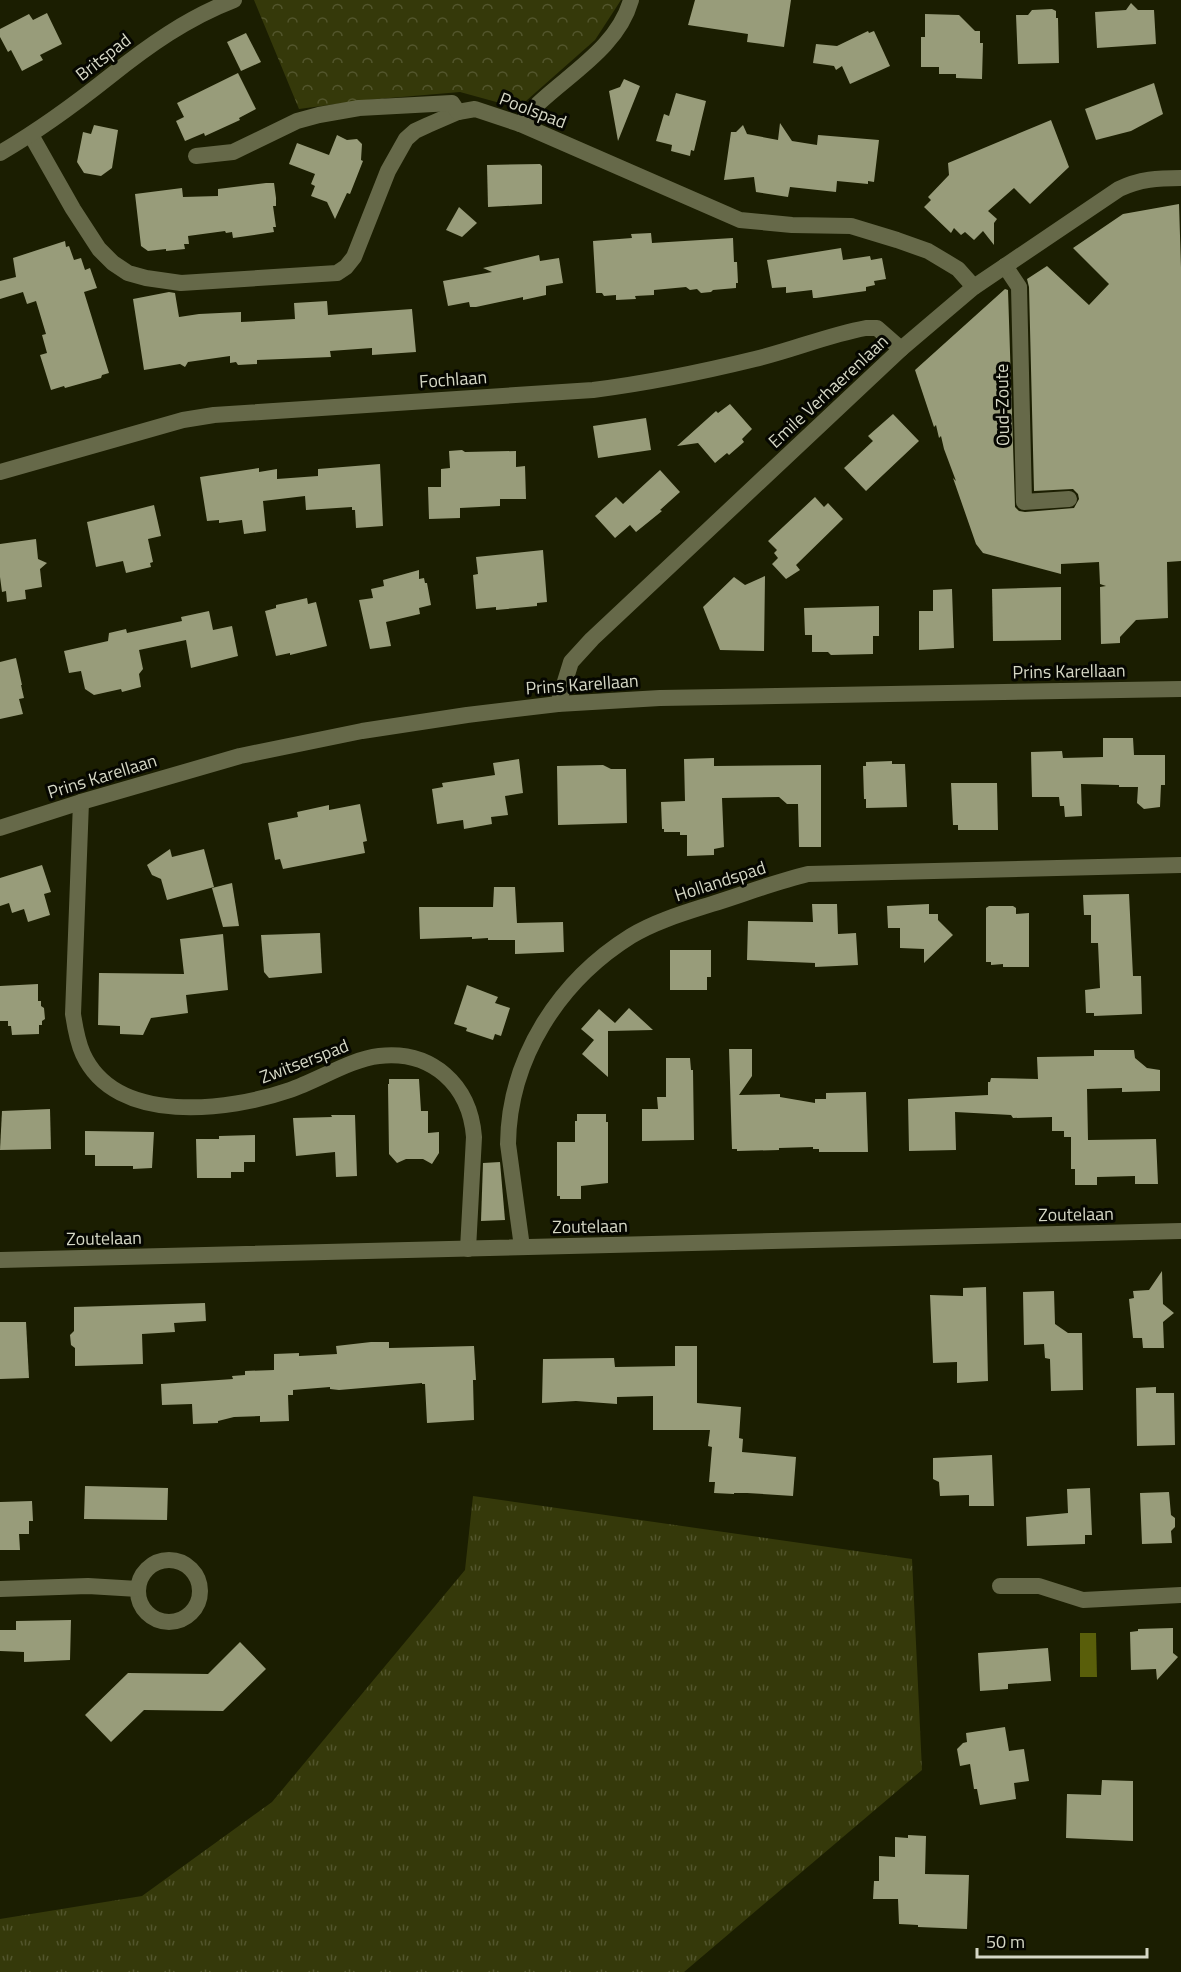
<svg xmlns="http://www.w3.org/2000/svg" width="1181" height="1972" font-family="'Titillium Web',sans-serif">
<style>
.grass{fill:url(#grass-tufts)}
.park{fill:url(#park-crowns)}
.water{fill:#595e0a}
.building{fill:#989c7a}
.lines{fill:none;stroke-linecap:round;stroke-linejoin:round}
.minor{stroke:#666949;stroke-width:16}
.tertiary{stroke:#666949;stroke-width:16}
.labels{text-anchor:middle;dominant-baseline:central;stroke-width:6;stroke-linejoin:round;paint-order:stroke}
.street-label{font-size:18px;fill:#d6d8c6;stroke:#060701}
</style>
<defs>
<pattern id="grass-tufts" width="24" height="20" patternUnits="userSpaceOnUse" patternTransform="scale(1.5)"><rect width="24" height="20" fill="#35390a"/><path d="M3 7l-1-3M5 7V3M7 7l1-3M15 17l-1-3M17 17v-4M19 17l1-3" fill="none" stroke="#52552c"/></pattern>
<pattern id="park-crowns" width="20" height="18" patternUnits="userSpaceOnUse" patternTransform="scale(1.5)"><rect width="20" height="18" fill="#35390a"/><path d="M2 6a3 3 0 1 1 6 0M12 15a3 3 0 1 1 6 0" fill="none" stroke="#52552c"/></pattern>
</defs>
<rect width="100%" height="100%" fill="#1b1e01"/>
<path class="grass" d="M473,1496L912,1559L922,1770L684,1972H0V1919L142,1896L272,1802L465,1570Z"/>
<path class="park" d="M254,0H621L595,40L518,108L460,92L366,100L299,109Z"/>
<path class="water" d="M1080,1633H1096L1097,1677H1080Z"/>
<g class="building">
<path d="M695,0H791L784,47L747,42L748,34L688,25Z"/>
<path d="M1131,3L1138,10H1154L1156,44L1097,48L1095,12L1126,10Z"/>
<path d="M1052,9L1056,11V18H1058L1059,63L1018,64L1016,15H1028L1032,10Z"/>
<path d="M47,13L62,44L40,55L43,60L22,71L11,50L8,52L0,37V29L29,14L33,20Z"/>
<path d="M925,14L959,15L975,31H980V43H983L982,79L956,78V74H939V67H921V37H925Z"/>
<path d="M868,31L869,33L874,31L890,66L850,84L842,66L836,70L834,66L813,63L816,44L837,46Z"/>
<path d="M246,33L261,62L241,71L227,42Z"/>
<path d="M238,73L256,109L239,118L240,120L205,136L204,133L185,141L176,121L184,117L177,103Z"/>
<path d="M624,79L640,86L618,141L609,91L620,87Z"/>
<path d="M1154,83L1163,114L1131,131L1096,140L1085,109Z"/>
<path d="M676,93L706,101L694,151L691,150L690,156L671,151L672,145L656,141L664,114L669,116Z"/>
<path d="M1051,120L1069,167L1030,204L1014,188L988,211L997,219L994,223V245L983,231L974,240L965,232L961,235L954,228L951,233L924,207L931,200L928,197L949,175L948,163Z"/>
<path d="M780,123L792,141L817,145L818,135L879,140L874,182L868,181V184L837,181L836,192L790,187L788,197L756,192L754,177L724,180L731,132H736L743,125L747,134L778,140Z"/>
<path d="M94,125L118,130L112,168L101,176L84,173L77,162L83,132L91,134Z"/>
<path d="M337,135L347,140L357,139L362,144L361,160L363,161L350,194L347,193L335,219L327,202L311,196L315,186L311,184L315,174L289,164L297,143L329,155Z"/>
<path d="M540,164L542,166V204L488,207L487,165Z"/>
<path d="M266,183H274L276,198V206H273L276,227H273L274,232L233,238L232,232L226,233L225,231L188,236L189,244H184L185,249L166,251V249L148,251L141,246L135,194L182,188L183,197L218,196V189Z"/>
<path d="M1179,204L1181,267V561L1167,562L1168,618L1136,620L1120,637V643L1101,644L1100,587L1106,586L1100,584L1099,562L1061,564V574L983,553L976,544L953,478L956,481L944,449L941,436L939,438L936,425L934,427L915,370L1005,289L1008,290L1015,507L1019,511L1025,512L1074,508L1079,499L1078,494L1073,489L1034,491L1029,287L1027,279L1047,266L1089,305L1109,284L1073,248L1123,214Z"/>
<path d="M459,207L477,223L462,237L446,230Z"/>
<path d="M651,233L652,243L733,238L734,262H737L738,283H736V288L713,290L711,292L701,293L697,289L690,290L686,287L654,290V295L635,296L636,299L616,300V295L604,296L602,293H596L593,241L632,238L631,234Z"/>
<path d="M65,241L66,247L69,246L74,260L81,258L85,270L90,268L97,288L84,292L109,373L102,375L101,378L65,388L64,386L51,390L40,355L47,353L42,335L46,334L36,301L27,304L23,292L0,299V281L16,277L13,258Z"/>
<path d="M841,248L843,260L870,256L871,260L882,258L886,279L874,281L875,285L866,287V291L816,298H813L812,290L786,293V287L772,288L767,260Z"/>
<path d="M539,255L540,261L559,258L563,283L546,286V295L523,300V297L476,307H470L469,302L448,306L443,281L492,272L483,268Z"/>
<path d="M169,292L175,293L179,317L199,314L241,312V322L295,319L294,303L327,301L328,315L412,309L416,352L372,355V348L330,351L331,357L257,360V364L238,365L236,362L230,363V356L188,362L185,367L180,364L144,370L133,299Z"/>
<path d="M730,404L752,429L742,439L744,442L729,455L727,453L715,463L698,443L677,446L716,411L718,413Z"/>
<path d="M893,414L919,441L866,491L844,468L873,441L868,436Z"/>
<path d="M646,418L651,450L598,458L593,426Z"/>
<path d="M462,450L465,452L516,451V467L525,466L526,499H500V506L460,508V518L429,519L428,487H441V469L450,468L449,451Z"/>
<path d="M380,464L383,526L356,528L355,510H352V507L306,510L305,496L263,501L266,531L244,534L242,520L219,523V520L207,521L200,477L259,468V472L277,469V479L318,476V469Z"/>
<path d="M660,470L680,492L660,510L662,511L636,532L630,525L615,538L595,516L616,497L623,504Z"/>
<path d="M815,497L824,507L828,503L843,519L796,565L800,570L786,579L772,564L778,558L774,553L777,550L768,541Z"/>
<path d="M154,505L161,536L148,539L153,562L150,563L151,567L126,573L123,561L96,567L87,522Z"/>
<path d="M36,539L38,559L47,563L40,569L42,587L25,590L26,599L7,602L6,591L2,592L0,577V544Z"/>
<path d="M543,550L547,602L537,603V606L496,610V607L476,609L473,575L478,574L476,557Z"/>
<path d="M419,570V579L424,578L425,583H427L431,605L419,608L420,614L386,622L391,646L370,649L359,600L373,598L371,589L384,586L383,580Z"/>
<path d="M765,576L764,651L720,650L703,607L734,577L745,585Z"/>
<path d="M1061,587V640L993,641L992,589Z"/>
<path d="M952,589L954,648L919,650V611H933V590Z"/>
<path d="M307,598L308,604L316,602L327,646L290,655V653L276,656L265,611L276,608V605Z"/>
<path d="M879,606V636H873V654L831,655L828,652H812V635H805L804,608Z"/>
<path d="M209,611L213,630L232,626L238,656L191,668L186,640L139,650L143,669L139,674L141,687L122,692L121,689L94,695L85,689L81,671L69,673L64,651L108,641L109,633L126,629L127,633L182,621L181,617Z"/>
<path d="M16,658L22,685H21L24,698L19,699L23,714L0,719V662Z"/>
<path d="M1103,738H1133L1134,755H1165V785H1161L1160,807L1144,809L1137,803L1138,787H1119V785L1081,784L1082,816L1065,817L1064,806H1060L1059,797H1032L1031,752L1062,751L1063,758L1103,757Z"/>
<path d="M714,758V766L821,765V847H799L798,804H787L779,797L722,798L724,847L714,849V855L687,856V835H680V832H664V829H662L661,802L685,801L684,759Z"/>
<path d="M519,759L523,793L505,796L508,815L491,817L492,824L464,829L463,820L437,824L432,789L443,787L442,783L495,775L493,763Z"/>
<path d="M892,761V764H905L907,807L866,808V799H864L863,766H866V762Z"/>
<path d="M603,765L611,769H626L627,823L558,825L557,766Z"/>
<path d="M951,783H997L998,830H958V825H953Z"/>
<path d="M360,804L367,841L363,842L365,853L283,869L280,859L275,860L268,823L298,817L297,812L329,805V810Z"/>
<path d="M170,849L172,857L204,849L214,887L167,900L161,879L152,875L147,865Z"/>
<path d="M42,865L51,892L44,894L50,915L28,922L24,909L12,913L9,903L0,906V878Z"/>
<path d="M232,883L239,926L223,927L212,888Z"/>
<path d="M494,887H515L517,923L563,922L564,952L515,954V940H488V938L472,939V937L420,939L419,907H493Z"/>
<path d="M1129,894L1133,976H1141L1142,1014L1094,1016V1013H1086L1085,990L1100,988L1098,943H1091V915H1084L1083,895Z"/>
<path d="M812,904H837L838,934L856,933L858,965L815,967V963L747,960L748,921L813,922Z"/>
<path d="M929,904V914H938V920L953,935L924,963V949L900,948V928H888L887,906Z"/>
<path d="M989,906H1013L1016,908V914L1029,913V967H1003V964L991,965V962H986V908Z"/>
<path d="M320,933L322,973L269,978L264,972L261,935Z"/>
<path d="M223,934L228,990L186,995L188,1013L151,1018L143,1035L120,1034V1026L98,1025L99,973L184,974L180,939Z"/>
<path d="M670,950H711V977H707V990H670Z"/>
<path d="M38,984V1001H41V1006L44,1008L45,1019L42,1021V1025H39V1034L12,1035L11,1026H8V1021H0V986Z"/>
<path d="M467,985L498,997L495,1003L510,1008L501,1036L495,1034L493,1040L466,1031L467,1028L454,1024Z"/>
<path d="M629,1008L653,1030L608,1031V1077L582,1054L594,1040L581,1029L599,1009L615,1023Z"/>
<path d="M729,1049H752V1076L739,1095L780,1094V1097L815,1103V1099H826V1093L866,1092L868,1152H819V1149H813V1147L779,1148V1150L737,1151V1149H732Z"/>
<path d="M1094,1050H1134L1135,1058L1147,1068L1160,1070V1091L1122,1092V1088L1087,1089L1088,1140L1156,1139L1158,1184H1135V1176L1097,1177V1185H1075V1169H1071V1137H1064V1131H1052V1117L1013,1118L1011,1115L955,1112L956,1150L909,1151L908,1099L988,1095V1082H990L991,1078L1038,1079L1037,1057L1094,1056Z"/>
<path d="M666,1058H690L691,1070H693L694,1140L642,1141V1109H658L657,1097H666Z"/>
<path d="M389,1079H419L421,1111H428V1133L439,1132V1153L432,1164L423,1159H406L397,1163L389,1154L388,1084H389Z"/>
<path d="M50,1109L51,1149L0,1150L2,1111Z"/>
<path d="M577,1114H606V1122H608V1183L581,1186V1199H560V1196H557V1142H575V1121H577Z"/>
<path d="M331,1115H355L357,1176L336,1177L335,1152L296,1156L293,1118L332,1117Z"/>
<path d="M85,1131L154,1132L152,1168L133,1169V1166H95V1155H85Z"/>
<path d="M255,1135V1162H244V1172H231V1178H197L196,1139H219V1136Z"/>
<path d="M500,1162L505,1220L481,1221L483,1163Z"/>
<path d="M1162,1271L1163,1304L1174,1313L1163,1322L1164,1348H1143L1142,1338H1133L1129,1299L1134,1298L1133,1291L1149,1290Z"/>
<path d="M986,1287L988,1381L957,1383V1362L933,1363L930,1295L963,1296V1288Z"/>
<path d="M1054,1291L1055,1324L1068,1333H1082L1083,1390L1051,1391L1050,1359L1045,1358L1044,1344L1024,1345L1023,1292Z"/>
<path d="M205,1303L206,1321L174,1323L175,1332L142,1334L143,1364L75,1366V1348L71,1345L70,1335L74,1331V1307Z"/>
<path d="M0,1322H26L29,1378L0,1379Z"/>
<path d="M371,1342H389V1348L474,1346L476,1380H473L474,1420L427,1423L425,1384H422V1383L339,1390L330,1389V1387L293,1390V1395H288L289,1421L260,1422V1416L234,1417L218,1421V1423L193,1424L192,1404L162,1405L161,1384L233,1379L232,1376L245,1375V1371L274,1370V1354L299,1353V1356L337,1354L336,1346Z"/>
<path d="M675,1346H697V1403L741,1407L739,1438L743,1439L742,1452L796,1457L793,1496L747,1493H734V1494L714,1493L715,1482H709L712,1447L708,1446L710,1430H653V1396L617,1397V1404L576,1401L542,1403L543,1359L614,1358L615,1367L675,1366Z"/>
<path d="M1156,1387V1393H1174L1175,1445L1137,1446L1136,1388Z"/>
<path d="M992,1455L994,1506H969V1495L940,1496L939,1482L933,1479V1458Z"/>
<path d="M85,1486L168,1488L167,1520L84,1519Z"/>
<path d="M1090,1488L1092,1535H1085V1544L1027,1546L1026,1517L1068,1513L1067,1489Z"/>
<path d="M1169,1492L1171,1515L1175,1518V1527L1171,1531L1172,1543L1142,1544L1140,1493Z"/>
<path d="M32,1501L33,1521H29V1534H19L20,1550H0V1502Z"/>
<path d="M71,1620L70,1660L24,1662V1652L0,1651V1630H16V1621Z"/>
<path d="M1173,1628V1653L1178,1657L1157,1680L1156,1669L1131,1670L1130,1632L1138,1631V1629Z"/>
<path d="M240,1642L266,1669L223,1711L144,1710L111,1742L85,1715L128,1673L208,1674Z"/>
<path d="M1048,1648L1051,1681L1008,1684V1689L980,1691L978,1653Z"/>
<path d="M1005,1727L1009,1751L1024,1749L1029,1781L1014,1783L1016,1799L980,1805L977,1789H974L970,1764L960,1766L957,1749L963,1743L967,1742L966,1733Z"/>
<path d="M1102,1780L1133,1781V1841L1066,1838L1067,1794L1101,1795Z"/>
<path d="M908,1835L926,1836L925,1874L969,1875L967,1929L918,1927V1925L899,1924L898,1899H873L874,1881H879V1856L895,1857V1837L908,1838Z"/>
</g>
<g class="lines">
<g class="minor">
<path d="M520,124C527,117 533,110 539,103C572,72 618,46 631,0"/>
<path d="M31,135L73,209L99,249L113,263L128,273L146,278L181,283L337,273L346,267L354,257L388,171L406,139L415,131L428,125L458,112L475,109L520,124L740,220L792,225L851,226L897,240L928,251L958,269L974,287"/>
<path d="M0,153C38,131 75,104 109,77C148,46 187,18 234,0"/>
<path d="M196,156L233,152L297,121L319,115L359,108L452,103L458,112"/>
<path d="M1005,266L1019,287L1024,502L1069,499"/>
<path d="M0,472L183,420L214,415L593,390C648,383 702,372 755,359C793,350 828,335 866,328H877L901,349"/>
<path d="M558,704L571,662L592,639L901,349L974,287L1119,189C1140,179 1158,178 1181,178"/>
<path d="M81,802L73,1014C75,1027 77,1041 83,1054C116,1126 229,1111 290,1090C317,1081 351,1059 379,1056C432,1050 470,1085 474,1137L468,1249"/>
<path d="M0,828L81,802L240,756L362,731L467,715L558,704L660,698L1181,689"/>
<path d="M522,1247L508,1144C509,1058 559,981 631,936C656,921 684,913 712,904C744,894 775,882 808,874L1181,865"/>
<circle cx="169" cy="1591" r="31"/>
<path d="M1000,1586H1039L1083,1600L1181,1595"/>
<path d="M0,1589L88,1586L138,1589"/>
</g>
<path class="tertiary" d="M0,1260L1181,1231"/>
</g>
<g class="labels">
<g class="street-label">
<text transform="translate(103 57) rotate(-38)">Britspad</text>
<text transform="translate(533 110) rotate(21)">Poolspad</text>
<text transform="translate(453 379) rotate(-4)">Fochlaan</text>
<text transform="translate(828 391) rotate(-43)">Emile Verhaerenlaan</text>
<text transform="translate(1002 405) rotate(-91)">Oud-Zoute</text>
<text transform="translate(1069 671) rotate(-1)">Prins Karellaan</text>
<text transform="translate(582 684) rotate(-4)">Prins Karellaan</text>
<text transform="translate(102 776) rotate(-17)">Prins Karellaan</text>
<text transform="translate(720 881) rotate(-18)">Hollandspad</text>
<text transform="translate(304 1061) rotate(-21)">Zwitserspad</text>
<text transform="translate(1076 1214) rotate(-1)">Zoutelaan</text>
<text transform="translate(590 1226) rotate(-1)">Zoutelaan</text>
<text transform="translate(104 1238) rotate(-1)">Zoutelaan</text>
</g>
</g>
<path d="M977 1948v9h170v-9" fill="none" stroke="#d6d8c6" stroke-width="3"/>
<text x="986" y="1948" font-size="18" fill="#d6d8c6" stroke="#060701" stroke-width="4.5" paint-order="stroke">50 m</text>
</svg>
